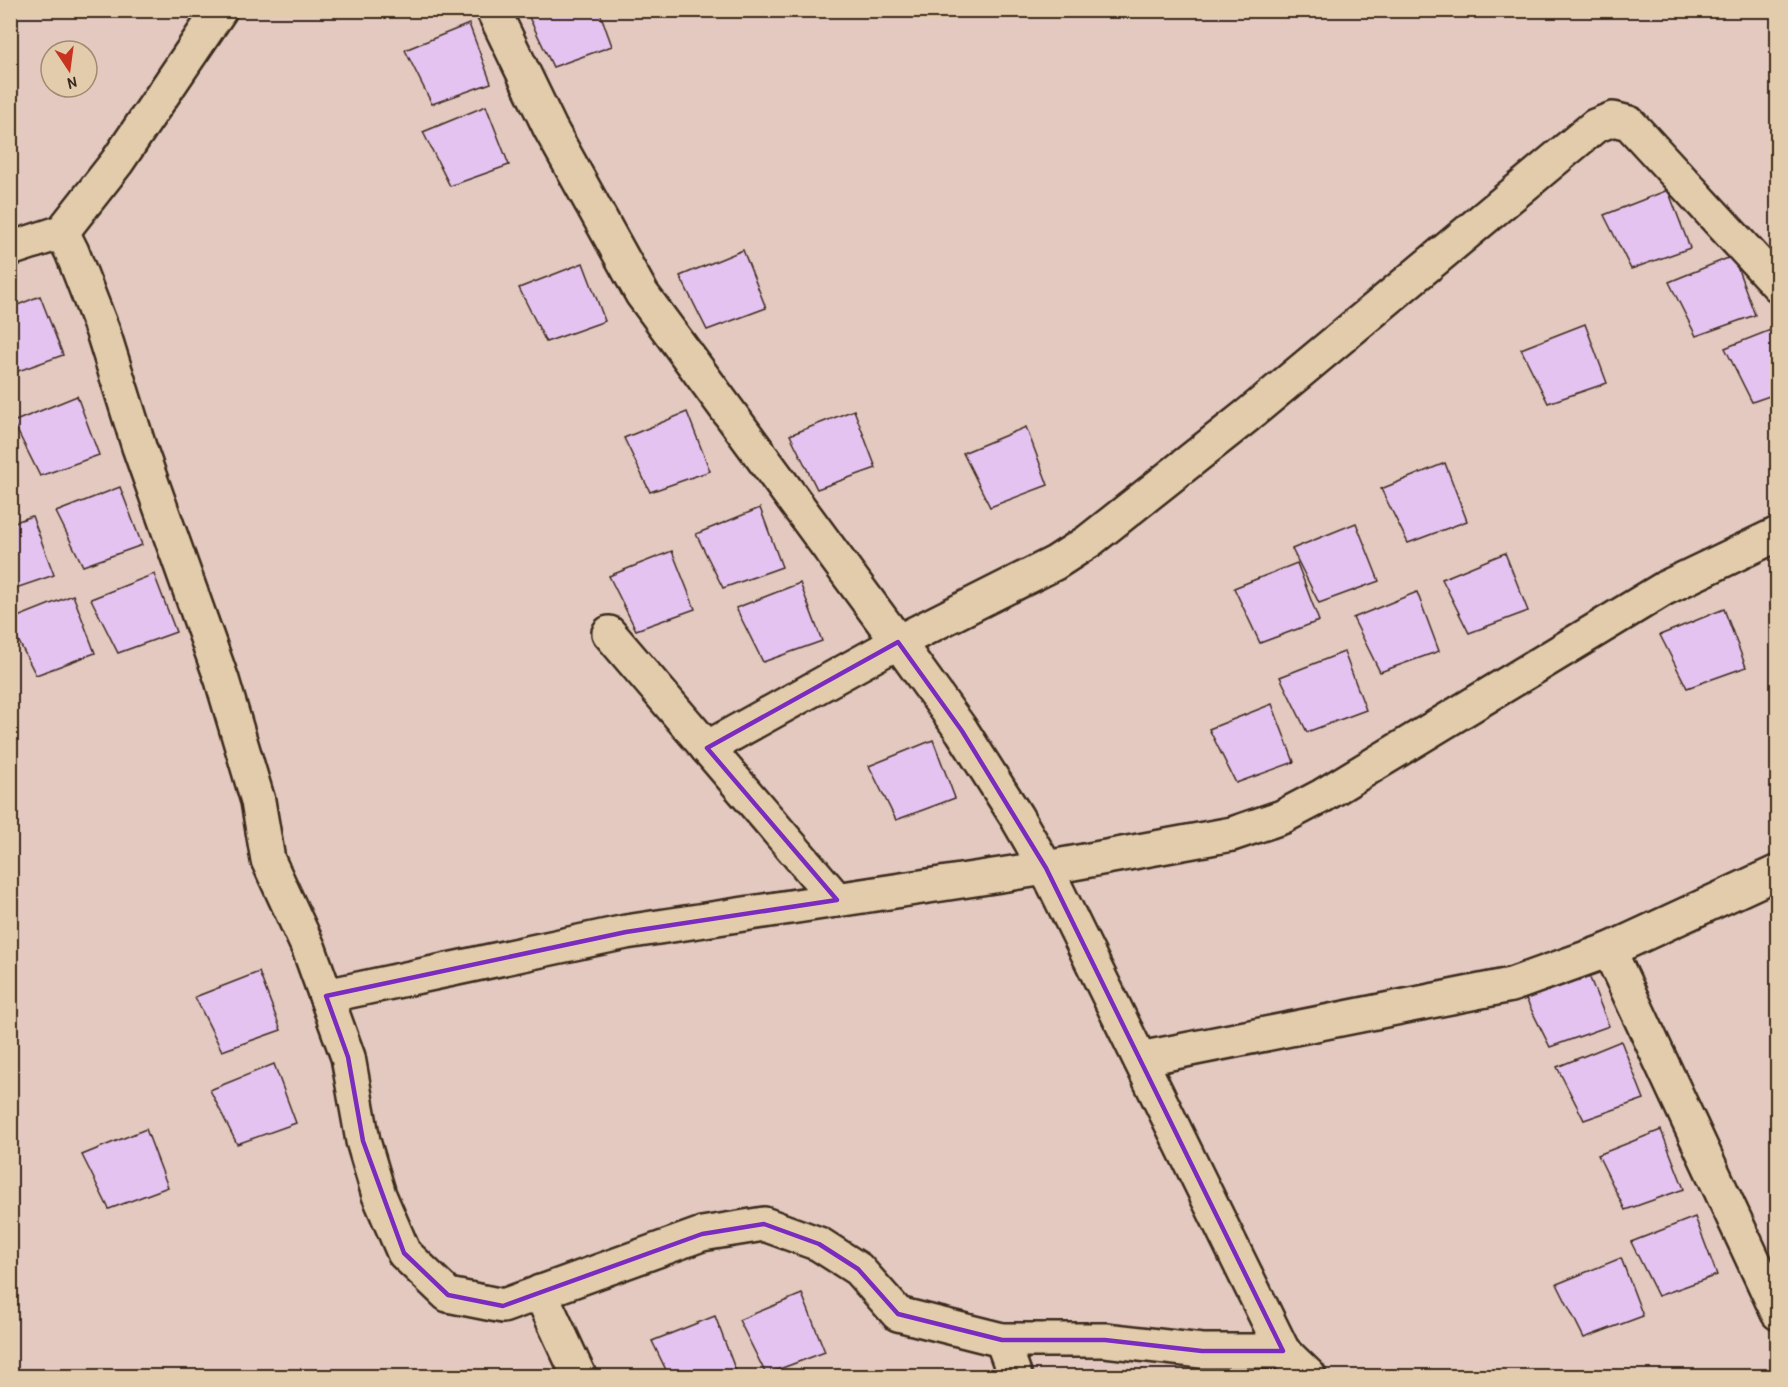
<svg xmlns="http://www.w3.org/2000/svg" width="1788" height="1387" font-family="'Patrick Hand',sans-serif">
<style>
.building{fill:#e4c3f0;stroke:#3b2a1e;stroke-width:1.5}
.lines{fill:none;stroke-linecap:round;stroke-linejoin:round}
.street-casing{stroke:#3b2a1e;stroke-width:38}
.secondary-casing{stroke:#3b2a1e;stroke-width:38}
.street{stroke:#e3ccac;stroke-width:33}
.secondary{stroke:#e3ccac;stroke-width:33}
.marked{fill:none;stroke:#7b2cbf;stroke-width:4.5;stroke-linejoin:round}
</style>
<rect width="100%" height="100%" fill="#e3c9c0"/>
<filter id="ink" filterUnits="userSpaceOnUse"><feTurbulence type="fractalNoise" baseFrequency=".0167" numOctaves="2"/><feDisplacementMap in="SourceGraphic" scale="12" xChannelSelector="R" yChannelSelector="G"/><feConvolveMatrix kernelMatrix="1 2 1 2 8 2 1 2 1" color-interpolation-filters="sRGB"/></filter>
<g filter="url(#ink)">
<g class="building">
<path d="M533,10H599L612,46L553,67L527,13Z"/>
<path d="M469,24L491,83L432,104L405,50Z"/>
<path d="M486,106L509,165L450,186L423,132Z"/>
<path d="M1668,190L1690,248L1631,269L1604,215Z"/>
<path d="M743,250L766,308L707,330L680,276Z"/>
<path d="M1733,256L1755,315L1696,336L1669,282Z"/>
<path d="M583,263L605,321L546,342L519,288Z"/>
<path d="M40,296L63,355L10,374V308Z"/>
<path d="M1585,324L1607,383L1548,403L1521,349Z"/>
<path d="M1778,327V393L1752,402L1725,348Z"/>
<path d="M77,396L99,455L40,476L13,422Z"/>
<path d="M854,410L876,468L817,489L790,435Z"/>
<path d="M687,412L710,471L650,492L624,438Z"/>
<path d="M1026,427L1048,485L990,507L963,453Z"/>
<path d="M1445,463L1467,521L1408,543L1381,489Z"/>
<path d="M120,487L142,545L83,566L56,512Z"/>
<path d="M760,508L782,567L723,588L696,534Z"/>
<path d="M32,516L54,575L10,590V524Z"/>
<path d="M1356,523L1379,581L1319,603L1292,549Z"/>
<path d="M672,551L695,609L636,630L609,576Z"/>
<path d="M1505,553L1528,611L1469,633L1442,579Z"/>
<path d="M1297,563L1319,621L1260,643L1234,588Z"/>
<path d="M154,574L176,632L118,653L91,599Z"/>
<path d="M800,583L822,641L763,662L736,608Z"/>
<path d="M1417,592L1439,651L1380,672L1353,618Z"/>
<path d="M73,595L95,653L36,675L10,624V620Z"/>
<path d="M1724,609L1746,667L1687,688L1660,635Z"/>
<path d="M1344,652L1366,710L1307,732L1280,677Z"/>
<path d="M1272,704L1294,762L1236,783L1209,729Z"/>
<path d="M933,740L955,798L896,820L869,766Z"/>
<path d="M1586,968L1609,1026L1550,1047L1523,993Z"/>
<path d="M259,972L281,1030L222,1051L195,997Z"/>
<path d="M1621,1041L1644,1099L1584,1120L1557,1067Z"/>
<path d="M274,1064L296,1123L237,1144L210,1090Z"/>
<path d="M146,1129L168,1187L109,1209L82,1155Z"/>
<path d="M1661,1130L1684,1189L1625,1210L1598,1155Z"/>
<path d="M1695,1217L1717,1275L1658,1296L1631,1242Z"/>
<path d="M1621,1258L1643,1316L1584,1338L1557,1284Z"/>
<path d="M802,1294L825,1352L766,1374L739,1320Z"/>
<path d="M715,1316L737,1374L729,1376H669L652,1341Z"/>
</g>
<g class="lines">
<defs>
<g id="street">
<path d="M493,10L550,128L642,294L898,642L962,731L1016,816L1046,868L1283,1351"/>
<path d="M62,232L72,252L103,332L139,447L222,680L258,801L268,860L309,949L348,1057L363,1141L379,1195L404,1253L448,1295L503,1306L702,1234L764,1224L819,1244L858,1269L898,1314L1002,1340H1105L1202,1351H1283L1309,1376"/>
<path d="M609,633L837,900"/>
<path d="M707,748L898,642L1055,563L1089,541L1248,415L1595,126L1613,119L1629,123L1778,285"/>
<path d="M1609,950L1778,1313"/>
<path d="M326,996L626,932L1046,868L1232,834L1282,817L1322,796L1665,588L1778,534"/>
<path d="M1140,1059L1511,985L1609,950L1778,872"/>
<path d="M540,1292L579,1376"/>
<path d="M1002,1340L1015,1376"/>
</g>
<path id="secondary" d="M10,249L62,232L117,162L220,10"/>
</defs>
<use href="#street" class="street-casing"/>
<use href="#secondary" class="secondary-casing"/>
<use href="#street" class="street"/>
<use href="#secondary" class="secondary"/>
</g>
</g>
<path class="marked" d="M898,642L962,731L1046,868L1283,1351H1202L1105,1340H1002L898,1314L858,1269L819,1244L764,1224L702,1234L503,1306L448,1295L404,1253L363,1141L348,1057L326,996L626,932L837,900L707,748Z"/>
<rect width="1788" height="1387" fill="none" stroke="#e3ccac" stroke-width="36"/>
<rect x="18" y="18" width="1752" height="1351" fill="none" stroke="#3b2a1e" stroke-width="2" filter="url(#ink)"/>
<g transform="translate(69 69) rotate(167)"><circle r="28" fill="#e3ccac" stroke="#a08b73" stroke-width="1.5"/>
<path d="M0-4.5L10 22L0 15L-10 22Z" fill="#c8321e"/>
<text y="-9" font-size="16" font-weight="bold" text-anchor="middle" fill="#3b2a1e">N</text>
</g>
</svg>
